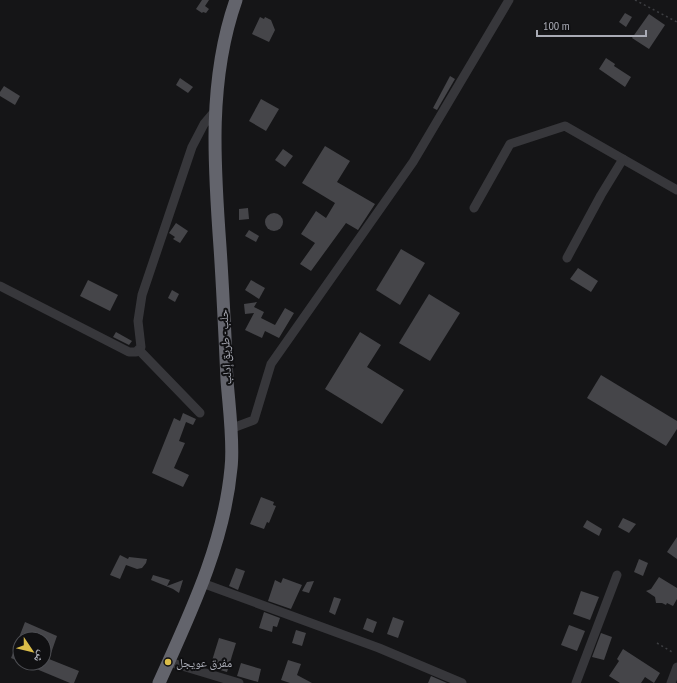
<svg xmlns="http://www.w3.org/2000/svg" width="677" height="683" font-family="'PT Sans Narrow','Noto Naskh Arabic',sans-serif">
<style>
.building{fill:#454549}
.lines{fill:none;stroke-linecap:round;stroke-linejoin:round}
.path{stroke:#3d3e42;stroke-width:1.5;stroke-dasharray:2 3;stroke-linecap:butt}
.minor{stroke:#37373b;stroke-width:9}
.highway{stroke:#63646c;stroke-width:13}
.poi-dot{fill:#dbbd49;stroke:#101012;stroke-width:1.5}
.labels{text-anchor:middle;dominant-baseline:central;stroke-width:4;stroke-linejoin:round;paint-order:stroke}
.street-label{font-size:12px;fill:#a9abb5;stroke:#101012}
.poi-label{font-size:12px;fill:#a9abb5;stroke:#101012;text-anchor:start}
</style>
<rect width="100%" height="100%" fill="#151517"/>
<g class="building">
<path d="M202,0H209L205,6L209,9L206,13L203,12L202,13L196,9Z"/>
<path d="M625,13L632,17L626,27L619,22Z"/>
<path d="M649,14L665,25L649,49L632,38Z"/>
<path d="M260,17L264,19L265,17L271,20L275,30L269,42L252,34Z"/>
<path d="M606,58L615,64L614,66L631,77L625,87L599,69Z"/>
<path d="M450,76L455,79L437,110L433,108Z"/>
<path d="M180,78L193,87L188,93L176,85Z"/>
<path d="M4,86L20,96L15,105L0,96V92Z"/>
<path d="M261,99L279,109L266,131L249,121Z"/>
<path d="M325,146L350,161L337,182L375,204L358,230L346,223L311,271L300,264L315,243L301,234L316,211L326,218L335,203L302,183Z"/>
<path d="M283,149L293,156L285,167L275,160Z"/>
<path d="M248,208L249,219L239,220V209Z"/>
<circle cx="274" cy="222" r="9"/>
<path d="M176,223L188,231L180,243L173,239L175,237L169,233Z"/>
<path d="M249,230L259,236L256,242L245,236Z"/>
<path d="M401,249L425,263L400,305L376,290Z"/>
<path d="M578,268L598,281L591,292L570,279Z"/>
<path d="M88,280L118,295L110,311L80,296Z"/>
<path d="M251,280L265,288L259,299L245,290Z"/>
<path d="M172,290L179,294L175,302L168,298Z"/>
<path d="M429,294L460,313L430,361L399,343Z"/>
<path d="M257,302L254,307L264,312L261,318L275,325L285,308L294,313L279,338L265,331L262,338L245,330L254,313L245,314L244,304Z"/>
<path d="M116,332L132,341L129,345L113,337Z"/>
<path d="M360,332L381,345L367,367L404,390L382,424L325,389Z"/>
<path d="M601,375L677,421V429L666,446L587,398Z"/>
<path d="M183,413L196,419L193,425L186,422L179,441L185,443L174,468L189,475L183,487L152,473L174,418L180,421Z"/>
<path d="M261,497L274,502L273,505L276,506L269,523L267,522L264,529L250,524Z"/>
<path d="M623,518L636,524L629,533L618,527Z"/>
<path d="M587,520L602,529L599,536L583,527Z"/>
<path d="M677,537V559L667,552Z"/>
<path d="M120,555L128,559L129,557L147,559L146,563L142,568L137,569L126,565L120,579L110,575Z"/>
<path d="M639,559L648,563L643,576L634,572Z"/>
<path d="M236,568L245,571L238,590L229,586Z"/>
<path d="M153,575L170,580L167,586L183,580L179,593L173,589L151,580Z"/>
<path d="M659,577L677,588V599L673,606L667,603L666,605L662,603H656L655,597L646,591L651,589Z"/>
<path d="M283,578L302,585L291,609L268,601L275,580L281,583Z"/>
<path d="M314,581L309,593L302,591L307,582Z"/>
<path d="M581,591L599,597L590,620L573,614Z"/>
<path d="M334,597L341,599L335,615L329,612Z"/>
<path d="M264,612L280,618L277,627L273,626L272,632L259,628Z"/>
<path d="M393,617L404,621L398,638L387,634Z"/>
<path d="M367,618L377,622L373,633L363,629Z"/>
<path d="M25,622L57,636L49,659L79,671L74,683H70L22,663H44V639H20V662L11,658Z"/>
<path d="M569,625L585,631L577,651L561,645Z"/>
<path d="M296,630L306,633L302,646L292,643Z"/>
<path d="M601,633L612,637L604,660L592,657Z"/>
<path d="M219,638L236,643L227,672L210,667Z"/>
<path d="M623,649L660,673L654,683L645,677L641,683H620L609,676L619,661L617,659Z"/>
<path d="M288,660L301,664L297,675L312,683H290L281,680Z"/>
<path d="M241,663L261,669L258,682L237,676Z"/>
<path d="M431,676L447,683H428Z"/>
</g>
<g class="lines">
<g class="path">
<path d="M635,0L677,22"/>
<path d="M657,643L672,652"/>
</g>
<g class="minor">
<path d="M474,208L510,144L565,126L677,190"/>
<path d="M567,258L601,195L623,159"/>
<path d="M0,286L129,352H136L141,347L138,321L142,295L192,147L204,124L215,111"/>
<path d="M139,350L200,413"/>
<path d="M230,429L254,420L271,364L413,162L509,0"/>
<path d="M202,583L379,648L462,683"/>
<path d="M169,662L239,683"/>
<path d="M576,683L617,575"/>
<path d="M671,683L677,667"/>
</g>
<path class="highway" d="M159,683C190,614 224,544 231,468C234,443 229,407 227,380C225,336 223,291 220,247C214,165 208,79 236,0"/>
</g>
<circle class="poi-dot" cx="168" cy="662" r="4"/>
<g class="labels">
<g class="street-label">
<text transform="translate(225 347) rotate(-93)">حلب - طريق إدلب</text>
</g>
<g class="poi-label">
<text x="176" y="662">مفرق عويجل</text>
</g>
</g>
<g transform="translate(32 651) rotate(125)"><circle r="19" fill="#101012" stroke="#4d4e53"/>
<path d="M0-3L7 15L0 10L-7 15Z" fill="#dbbd49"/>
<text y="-6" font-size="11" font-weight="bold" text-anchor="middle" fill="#a9abb5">ش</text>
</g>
<path d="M537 30v6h109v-6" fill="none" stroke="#a9abb5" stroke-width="2"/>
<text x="543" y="30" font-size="12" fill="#a9abb5" stroke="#101012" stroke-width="3" paint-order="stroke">100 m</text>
</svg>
